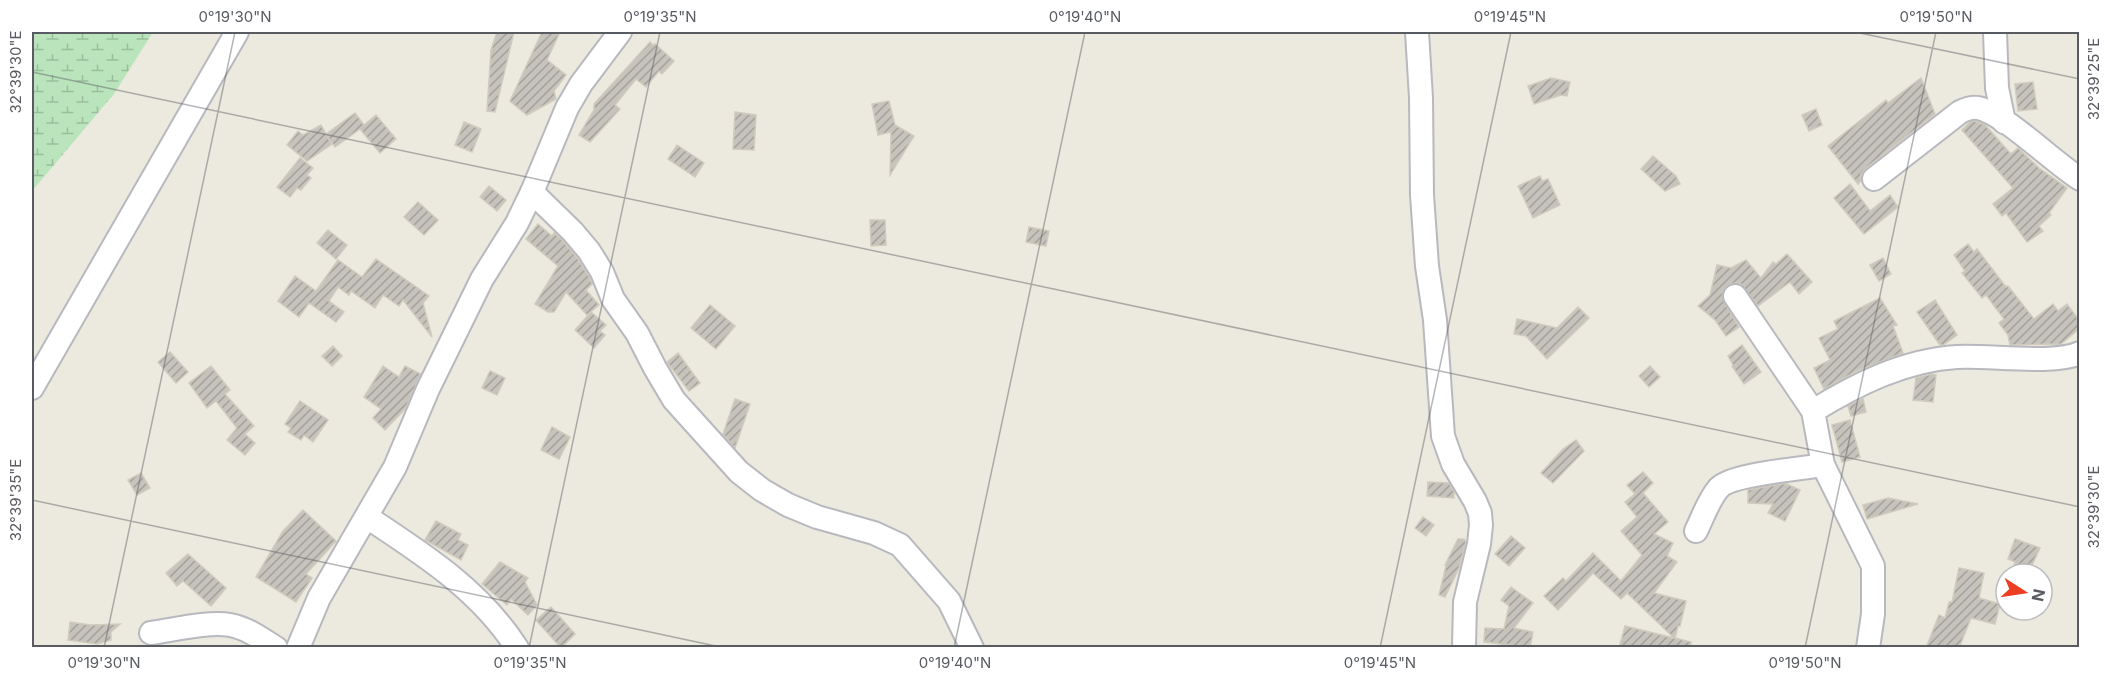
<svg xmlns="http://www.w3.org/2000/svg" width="2111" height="679" font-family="Inter,sans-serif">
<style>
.wetland{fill:url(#wetland-marsh)}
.building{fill:url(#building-hatch);stroke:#d0cbbd;stroke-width:1.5}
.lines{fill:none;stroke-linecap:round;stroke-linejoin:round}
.minor-casing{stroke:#b7b9bf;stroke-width:26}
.minor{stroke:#fff;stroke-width:22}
.ticks{fill:none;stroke:#585b61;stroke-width:1.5;stroke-opacity:0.45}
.neatline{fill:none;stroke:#585b61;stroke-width:2}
.ticks-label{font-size:15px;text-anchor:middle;fill:#585b61}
</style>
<defs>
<pattern id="wetland-marsh" width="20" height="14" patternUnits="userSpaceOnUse" patternTransform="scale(1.5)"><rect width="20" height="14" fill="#bae5bc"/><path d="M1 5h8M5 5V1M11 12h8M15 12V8" fill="none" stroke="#9abd9c"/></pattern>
<pattern id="building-hatch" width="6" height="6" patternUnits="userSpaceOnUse" patternTransform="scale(1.5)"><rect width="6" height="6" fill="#c6c3bc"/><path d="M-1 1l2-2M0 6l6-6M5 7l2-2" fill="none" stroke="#a4a19c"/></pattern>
</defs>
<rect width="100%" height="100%" fill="#eceadf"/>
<path class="wetland" d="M32,32H153L114,94L32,191Z"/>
<g class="building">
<path d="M497,32H514L495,112L487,111L491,50Z"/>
<path d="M542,32H560L547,60L566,75L554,91L556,99L527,115L510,101Z"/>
<path d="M650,42L653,45L655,44L674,61L662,74L659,71L646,87L636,79L615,105L620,109L590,142L579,135L594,110V104Z"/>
<path d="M1551,78L1570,82L1567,96L1561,95L1534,104L1528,86Z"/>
<path d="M1921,78L1935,114L1866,168L1861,174V181L1858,184L1828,146L1886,100L1888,103Z"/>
<path d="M2033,82L2037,109L2018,111L2015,84Z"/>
<path d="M889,101L895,125L914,136L890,175L891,132L878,135L872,104Z"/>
<path d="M1816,109L1822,125L1809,131L1802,115Z"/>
<path d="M735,112L756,115L754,150L733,149Z"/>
<path d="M355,113L364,125L376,115L396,139L380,153L360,129L335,147L327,136L332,144L307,161L287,145L298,131L303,135L321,125L326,134Z"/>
<path d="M1975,121L1985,125L2011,154L2018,148L2039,168L2067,188L2049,213L2051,215L2039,226L2043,231L2027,242L2006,213L2002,216L1993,204L2013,188L1962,130L1970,122Z"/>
<path d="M464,122L481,129L472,152L455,145Z"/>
<path d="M677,145L704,163L695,177L668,159Z"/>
<path d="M1653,156L1676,176L1680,184L1665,191L1641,169Z"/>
<path d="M300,158L313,168L307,175L311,178L301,190L297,188L290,197L277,187Z"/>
<path d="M1540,176L1542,181L1548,179L1560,205L1533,218L1518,186Z"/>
<path d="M1850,184L1870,211L1890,195L1898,207L1864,234L1834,198Z"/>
<path d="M489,186L506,200L497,211L480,197Z"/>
<path d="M418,202L438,220L424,235L404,217Z"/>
<path d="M870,220H885L886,245L871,246Z"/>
<path d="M538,224L552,236L554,233L563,241L578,259L590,278L592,284L586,290L599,305L587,315L566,292L554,312H548L535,304L558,266L526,239Z"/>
<path d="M1029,227L1049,231L1046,246L1026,242Z"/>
<path d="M328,230L347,245L336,259L317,243Z"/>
<path d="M1968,244L1974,252L1977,249L2006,287L2008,286L2034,319L2053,304L2058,311L2067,304L2079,320V329L2061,344L2010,345L2008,335L1999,323L2004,319L1986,295L1982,298L1962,273L1965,271L1954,255Z"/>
<path d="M1787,254L1812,282L1799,294L1790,282L1758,306L1741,284L1735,283L1728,285L1723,291L1722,298L1739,327L1726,336L1715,320L1698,306L1710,295L1717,265L1731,268L1746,260L1761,278L1773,262L1776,264Z"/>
<path d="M1883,258L1891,274L1879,281L1870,265Z"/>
<path d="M376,259L429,296L423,303L432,337L403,300L399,306L383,295L375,308L351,291L349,295L338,287L329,301L344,312L336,322L309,303L299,317L278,301L295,276L316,291L338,260L362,277Z"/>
<path d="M1880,298L1897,325L1893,326L1903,353L1859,370L1824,389L1814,368L1830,360L1819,338L1838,329L1834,321Z"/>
<path d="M1935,300L1957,335L1943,345H1940L1917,312Z"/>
<path d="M710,305L735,326L716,349L691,328Z"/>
<path d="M1578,307L1589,318L1547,359L1526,336L1514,334L1517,319L1557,328Z"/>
<path d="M591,312L606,325L600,331L605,335L594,348L575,330Z"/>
<path d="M1742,345L1761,372L1744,384L1732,366L1733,365L1728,356Z"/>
<path d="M333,346L342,356L332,366L322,356Z"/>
<path d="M170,352L188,372L176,383L158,362Z"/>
<path d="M678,353L700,383L689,391L667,362Z"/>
<path d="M211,366L230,390L225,394L254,426L245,434L255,443L245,455L227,440L237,428L216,401L207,408L189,383Z"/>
<path d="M383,366L399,377L405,366L421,374L405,409L385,430L373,418L381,409L364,397Z"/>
<path d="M1650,366L1660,377L1649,387L1639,376Z"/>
<path d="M490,371L505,378L497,395L482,388Z"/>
<path d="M1932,374L1936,375L1933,402L1913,400L1916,378Z"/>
<path d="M735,399L750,404L735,448L723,434Z"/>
<path d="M1863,399L1866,412L1851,416L1848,406Z"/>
<path d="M300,401L328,420L313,442L304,435L301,440L288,432L291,428L285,424Z"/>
<path d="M1850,420L1860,457L1842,462L1832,425Z"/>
<path d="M552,427L570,437L559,459L541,450Z"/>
<path d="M1576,440L1584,451L1553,483L1541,473L1563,449Z"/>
<path d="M1643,472L1653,483L1643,493L1668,522L1654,534L1673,543L1667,556L1677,562L1654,593L1686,601L1680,626H1678L1675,638L1691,642L1690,648H1619L1625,626L1674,638L1627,593L1621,599L1593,573L1558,610L1544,596L1563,578L1566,581L1593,553L1621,581L1642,555L1621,531L1637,517L1625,502L1635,494L1627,485Z"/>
<path d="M141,473L150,488L137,495L128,480Z"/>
<path d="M1428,482L1449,483L1454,492V498L1427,496Z"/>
<path d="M1782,484H1787L1800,490L1785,521L1768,513L1773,504L1748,503V490Z"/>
<path d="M1888,498L1918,504L1867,519L1863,505Z"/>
<path d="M303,510L336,541L306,574L312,578L296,602L256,577L283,531Z"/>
<path d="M1423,517L1434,525L1426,536L1415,528Z"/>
<path d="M436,521L461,534L458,540L468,545L461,560L425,540Z"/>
<path d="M1511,536L1525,548L1509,566L1495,554Z"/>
<path d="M1458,539H1464L1466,542L1459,568L1445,597L1439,595L1446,566L1445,565Z"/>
<path d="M2015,539L2040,548L2028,574H2012L2015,562L2008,559Z"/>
<path d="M188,554L226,588L211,606L183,581L177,586L166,573Z"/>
<path d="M500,562L528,578L525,582L537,605L528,615L511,599L507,605L482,584Z"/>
<path d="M1959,568L1984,573L1979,598L2000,604L1995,624L1971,618L1959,648H1926L1939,615L1945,618L1949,602H1952Z"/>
<path d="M1511,587L1533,603L1514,628L1533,632L1530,648L1503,644L1500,647L1501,644L1484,642L1485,628L1504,629L1509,606L1501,600Z"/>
<path d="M551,607L575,634L561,648L536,620Z"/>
<path d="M70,622L91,625L120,624L111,632V640L97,644L68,640Z"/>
</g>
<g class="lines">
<defs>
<g id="minor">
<path d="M1417,32L1421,98L1422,195L1427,266L1435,320L1443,436L1453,464L1475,501L1480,513L1481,525L1479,544L1465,602L1464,648"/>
<path d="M1995,32L1997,88L2004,122"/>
<path d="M1874,179L1960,112C1966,109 1971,107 1978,108C2004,113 2054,163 2080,179"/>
<path d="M532,192L573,232L589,251L602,272L613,299L637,333L655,368L674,400L739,472L762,490L788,505L817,517L874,533L900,545L949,601L972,648"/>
<path d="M1735,296L1813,411L1823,465L1873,566V614L1868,648"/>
<path d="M32,388L237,32"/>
<path d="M1813,411C1857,384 1905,360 1957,357C1989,355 2053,365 2080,353"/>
<path d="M367,517C423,554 480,590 517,648"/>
<path d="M1696,531C1703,517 1708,501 1718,489C1729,474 1802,469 1823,465"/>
<path d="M151,633C173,630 209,621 230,625C247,628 262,639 276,648"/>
<path d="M298,648L319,598L395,467L428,389L482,279L517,223L532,192L567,108L581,84L620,32"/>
</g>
</defs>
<use href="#minor" class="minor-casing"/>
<use href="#minor" class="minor"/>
</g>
<path class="ticks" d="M1855,32L2080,79M32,72L2080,507M32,500L725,648M104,648L235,32M529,648L660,32M954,648L1085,32M1380,648L1511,32M1805,648L1936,32"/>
<rect width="2111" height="679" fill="none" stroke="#ffffff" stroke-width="66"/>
<g transform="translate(2024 592) rotate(102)"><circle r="28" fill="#ffffff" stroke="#bcbdc0" stroke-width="1.5"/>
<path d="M0-4.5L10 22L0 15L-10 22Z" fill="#ed3e24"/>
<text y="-9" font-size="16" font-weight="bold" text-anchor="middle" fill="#585b61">N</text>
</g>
<rect x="33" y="33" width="2045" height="613" class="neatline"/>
<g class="ticks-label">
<text x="235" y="22">0°19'30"N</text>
<text x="660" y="22">0°19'35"N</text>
<text x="1085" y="22">0°19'40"N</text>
<text x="1510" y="22">0°19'45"N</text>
<text x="1936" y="22">0°19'50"N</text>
<text transform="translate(16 72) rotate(-90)" y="5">32°39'30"E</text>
<text transform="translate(2094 79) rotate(-90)" y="5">32°39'25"E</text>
<text transform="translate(16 500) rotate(-90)" y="5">32°39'35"E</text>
<text transform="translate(2094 507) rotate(-90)" y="5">32°39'30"E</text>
<text x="104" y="668">0°19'30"N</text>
<text x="530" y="668">0°19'35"N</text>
<text x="955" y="668">0°19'40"N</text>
<text x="1380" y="668">0°19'45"N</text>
<text x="1805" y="668">0°19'50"N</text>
</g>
</svg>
